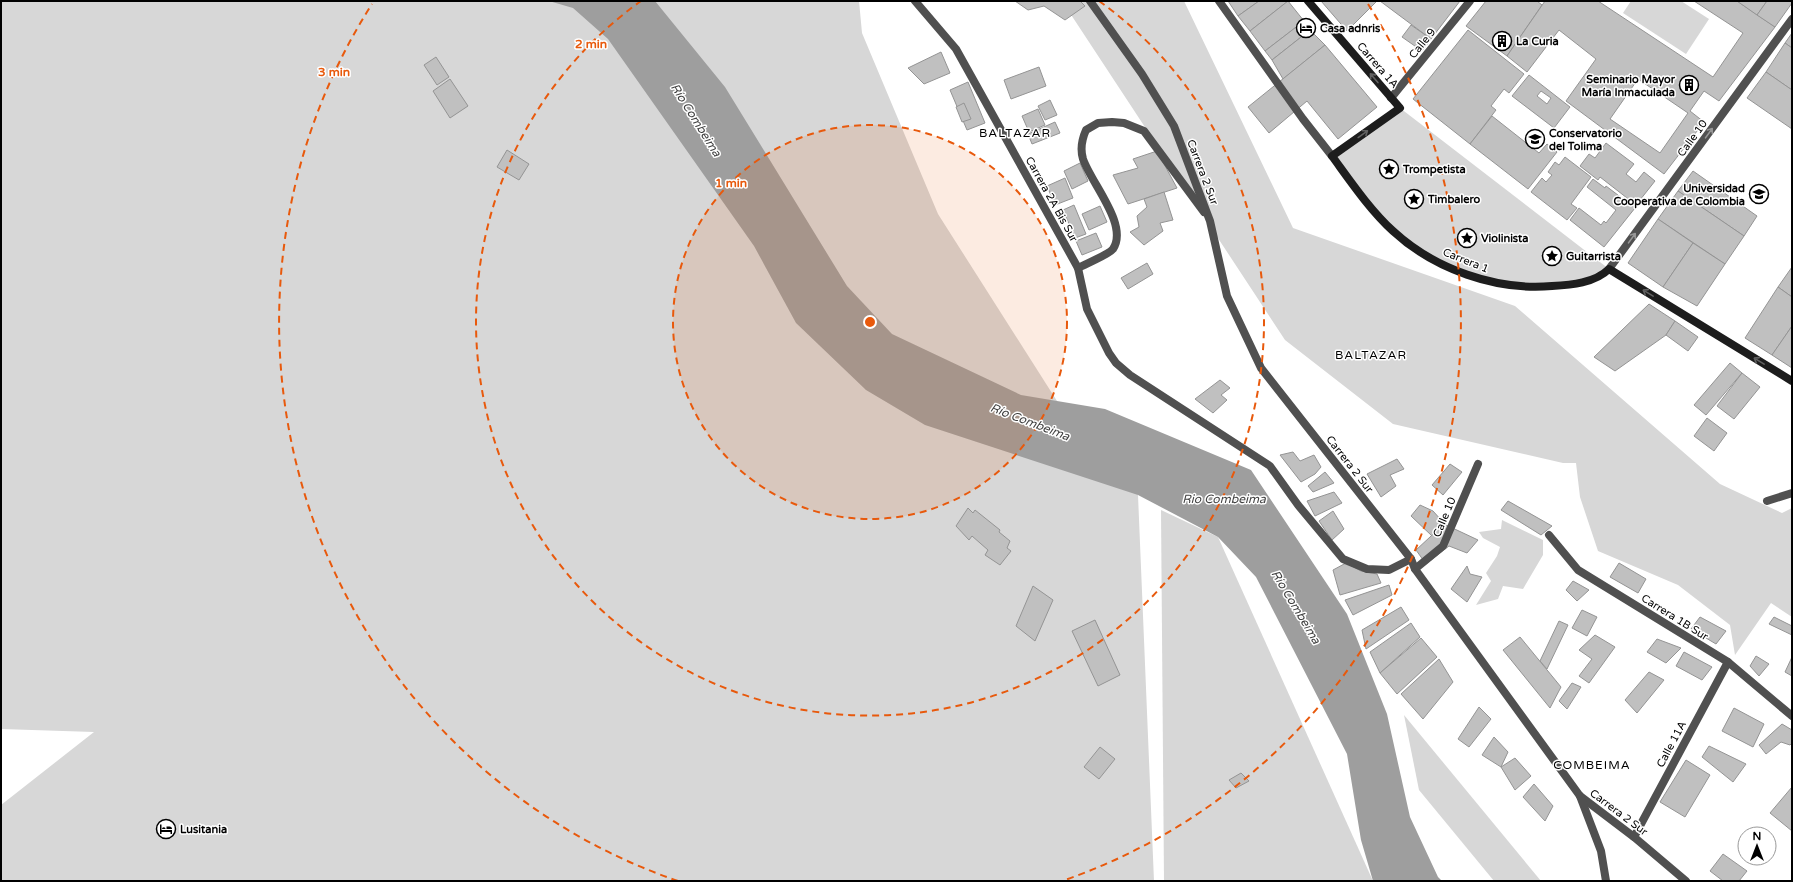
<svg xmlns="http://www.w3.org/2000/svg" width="1793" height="882" font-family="'Varela Round',sans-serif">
	<rect width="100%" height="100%" fill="#fff"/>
	<g fill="#d7d7d7">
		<path d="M1,1H859L862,33L938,214L1057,401L1138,495L1154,881H1V805L94,732L1,729Z"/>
		<path d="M1062,1H1184L1293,228L1515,306L1720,484L1782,513L1792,508V617L1771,603L1735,655L1730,625L1678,585L1598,551L1580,497L1576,463H1563L1393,424L1285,340Z"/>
		<path d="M1631,1H1681L1709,19L1686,54L1623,13Z"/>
		<path d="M1400,108L1609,269L1581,282L1517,286L1443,264L1393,231L1332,156Z"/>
		<path d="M1161,510L1218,537L1373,881H1164Z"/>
		<path d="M1502,520L1543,540V555L1523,589L1503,586L1498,599L1476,605L1491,581L1486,573L1497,556L1500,547L1483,538L1479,532L1501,529Z"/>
		<path d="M1404,715L1541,881H1494L1419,790Z"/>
	</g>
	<path fill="#9e9e9e" d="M549,1H655L725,87L847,286L892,334L1021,395L1105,409L1251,470L1347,614L1387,714L1410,817L1438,877L1442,881H1373L1361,840L1347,754L1256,577L1218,537L1138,495L925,425L866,390L796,323L754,246L608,39L573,8Z"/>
	<g fill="#c0c0c0" stroke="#949494" fill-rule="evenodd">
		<path d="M1015,1H1080L1085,6L1065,20L1044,6L1028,10Z"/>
		<path d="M1228,1H1259L1238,16Z"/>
		<path d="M1259,1H1288L1250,31L1238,16Z"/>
		<path d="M1288,1L1304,21L1265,51L1250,31Z"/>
		<path d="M1321,1H1377L1347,31Z"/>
		<path d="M1380,1H1460L1431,39Z"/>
		<path d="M1486,1H1537L1542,5L1507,56L1466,26Z"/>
		<path d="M1545,1H1598L1713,77L1743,33L1694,1H1737L1775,27L1719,101L1704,91L1690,111L1704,122L1664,174L1566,101L1596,59L1559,30L1527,72L1507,56ZM1638,79L1688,113L1660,153L1610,119Z"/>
		<path d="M1737,1H1767L1757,15Z"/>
		<path d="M1767,1H1792V3L1775,27L1757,15Z"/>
		<path d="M1304,21L1310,30L1272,60L1265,51Z"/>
		<path d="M1411,25L1431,39L1422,51L1402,37Z"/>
		<path d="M1310,30L1325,45L1283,79L1272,60Z"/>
		<path d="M1468,30L1524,74L1509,93L1504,89L1491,106L1496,110L1470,144L1413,99Z"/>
		<path d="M1792,33V48L1785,43Z"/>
		<path d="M1785,43L1792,48V90L1766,72Z"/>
		<path d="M1325,45L1377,107L1338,139L1307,101L1269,133L1248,107Z"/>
		<path d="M941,52L950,73L924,84L908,68Z"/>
		<path d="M436,57L449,77L437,85L424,65Z"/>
		<path d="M1039,67L1046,86L1011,99L1004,80Z"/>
		<path d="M1766,72L1792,90V129L1747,98Z"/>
		<path d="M1529,75L1570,107L1554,128L1512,96ZM1541,91L1551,98L1547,104L1537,96Z"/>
		<path d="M450,79L468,106L450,118L433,91Z"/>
		<path d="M968,82L985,123L967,130L950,90Z"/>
		<path d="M1050,100L1057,115L1045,120L1038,106Z"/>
		<path d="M964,103L971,119L962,122L956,107Z"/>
		<path d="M1038,109L1045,125L1029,132L1022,116Z"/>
		<path d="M1492,116L1539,153L1547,144L1557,152L1528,189L1470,144Z"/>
		<path d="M1055,122L1060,133L1032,144L1028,134Z"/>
		<path d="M1606,143L1634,164L1626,174L1636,182L1644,172L1655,181L1636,205L1600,177L1598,180L1580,166L1589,154L1595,158Z"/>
		<path d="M507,150L529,164L519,180L497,167Z"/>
		<path d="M1157,151L1177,188L1128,204L1113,175L1138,168L1133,159Z"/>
		<path d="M1565,157L1591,177L1571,204L1577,208L1567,220L1531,192L1542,178L1546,182L1552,175L1548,172L1555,162L1559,165Z"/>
		<path d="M1080,163L1088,181L1072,189L1064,171Z"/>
		<path d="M1693,171L1757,216L1744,236L1678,191Z"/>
		<path d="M1065,178L1073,198L1055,205L1047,186Z"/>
		<path d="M1593,179L1605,188L1606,186L1635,208L1604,247L1570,220L1579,208L1601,225L1604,221L1606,223L1616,210L1587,187Z"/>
		<path d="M1678,191L1744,236L1725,264L1658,219Z"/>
		<path d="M1164,192L1173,220L1160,223L1163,231L1144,245L1130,232L1139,227L1137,216L1147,207L1144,199Z"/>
		<path d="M1074,205L1086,234L1075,238L1063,210Z"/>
		<path d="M1100,206L1107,222L1089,230L1082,214Z"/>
		<path d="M1658,219L1693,243L1663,287L1628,263Z"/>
		<path d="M1096,233L1102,247L1082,255L1076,241Z"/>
		<path d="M1693,243L1725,264L1697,306L1663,287Z"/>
		<path d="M1147,263L1153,274L1128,289L1121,278Z"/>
		<path d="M1792,267V297L1778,287Z"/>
		<path d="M1778,287L1792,297V326L1772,355L1745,338Z"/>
		<path d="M1649,304L1675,321L1666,335L1615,371L1594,357Z"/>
		<path d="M1675,321L1698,337L1688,351L1666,335Z"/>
		<path d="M1792,326V368L1772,355Z"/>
		<path d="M1730,363L1742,373L1706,415L1694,405Z"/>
		<path d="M1742,373L1760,387L1734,419L1717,406Z"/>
		<path d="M1220,380L1230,388L1221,395L1227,400L1213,413L1195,399Z"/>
		<path d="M1707,418L1727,433L1714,451L1694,436Z"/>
		<path d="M1293,452L1300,461L1314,455L1321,467L1315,474L1301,482L1280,455Z"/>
		<path d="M1397,459L1404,469L1390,475L1396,486L1381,497L1367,474Z"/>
		<path d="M1450,464L1462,472L1443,495L1432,485Z"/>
		<path d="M1325,472L1334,483L1313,492L1308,486Z"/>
		<path d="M1334,492L1342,503L1315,516L1307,501Z"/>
		<path d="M1508,501L1552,526L1541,535L1501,510Z"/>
		<path d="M1420,505L1433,511L1442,521L1432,536L1411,516Z"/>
		<path d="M968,508L973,513L975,510L1000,530L999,532L1010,541L1007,548L1011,551L1000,565L985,555L988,550L972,536L969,540L956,526Z"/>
		<path d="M1333,511L1344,529L1332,540L1319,521Z"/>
		<path d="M1444,524L1478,540L1467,553L1449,546L1426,564L1416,550Z"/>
		<path d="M1346,563L1361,571L1377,574L1381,583L1340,595L1333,570Z"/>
		<path d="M1619,563L1646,579L1638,593L1610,577Z"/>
		<path d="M1467,566L1470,574L1482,577L1467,602L1451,589Z"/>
		<path d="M1573,581L1589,590L1577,601L1566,590Z"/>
		<path d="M1389,585L1392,595L1353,615L1345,600Z"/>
		<path d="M1033,586L1053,600L1035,641L1016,626Z"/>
		<path d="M1401,607L1409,620L1366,649L1362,630Z"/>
		<path d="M1582,610L1597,617L1587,636L1572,628Z"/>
		<path d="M1700,617L1726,631L1716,644L1691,629Z"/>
		<path d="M1774,617L1792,626V635L1769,624Z"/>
		<path d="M1095,620L1120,675L1098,686L1072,631Z"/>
		<path d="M1559,621L1568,625L1547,669L1540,661Z"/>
		<path d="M1411,623L1420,637L1380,673L1370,652Z"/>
		<path d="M1595,635L1615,647L1589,683L1579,676L1592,659L1579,650Z"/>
		<path d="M1520,637L1561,687L1550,708L1503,650Z"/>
		<path d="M1421,638L1437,657L1397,694L1380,673Z"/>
		<path d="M1657,639L1681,648L1666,663L1647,652Z"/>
		<path d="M1684,652L1712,667L1702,680L1676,666Z"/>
		<path d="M1756,656L1769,664L1759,676L1750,666Z"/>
		<path d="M1792,657V676L1785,672Z"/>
		<path d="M1439,659L1453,682L1423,719L1401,694Z"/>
		<path d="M1649,672L1664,680L1637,713L1625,700Z"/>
		<path d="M1572,683L1581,687L1567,709L1559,701Z"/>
		<path d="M1479,707L1491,719L1469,747L1458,739Z"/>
		<path d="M1734,708L1764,724L1753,747L1722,731Z"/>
		<path d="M1782,724L1792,730V743L1790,745L1781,742L1766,754L1759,745Z"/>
		<path d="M1494,737L1508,752L1501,767L1482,755Z"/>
		<path d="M1709,746L1746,764L1733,782L1702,757Z"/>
		<path d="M1100,747L1115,759L1099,779L1084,767Z"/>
		<path d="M1515,758L1531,776L1515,790L1501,767Z"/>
		<path d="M1686,760L1710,775L1685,817L1660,802Z"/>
		<path d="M1241,773L1249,781L1236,788L1229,780Z"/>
		<path d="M1534,784L1553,806L1545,821L1523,797Z"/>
		<path d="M1792,787V831L1770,813Z"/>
		<path d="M1723,854L1747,871L1739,881H1723L1710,871Z"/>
	</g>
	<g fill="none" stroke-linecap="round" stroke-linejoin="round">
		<g stroke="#505050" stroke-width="8">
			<path d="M915,1L956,49L1078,268L1087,309L1109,353L1116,363L1130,375L1270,466L1298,505L1343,559L1367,569L1389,570L1411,559"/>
			<path d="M1090,1L1142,74L1174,126L1210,221L1227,296L1261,368L1411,559L1415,569L1580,796L1634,837L1686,881"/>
			<path d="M1219,1L1303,119L1332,156"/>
			<path d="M1391,98L1470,1"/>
			<path d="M1078,268C1085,264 1108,255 1113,249C1129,225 1091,183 1083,159C1080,149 1082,139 1086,130L1098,123L1112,122L1124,123L1144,131L1204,212"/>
			<path d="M1609,269L1792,19"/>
			<path d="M1767,501L1792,493"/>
			<path d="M1549,535L1578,570L1728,662L1792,716"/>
			<path d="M1415,569L1443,546L1478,464"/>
			<path d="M1580,796L1601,851L1606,881"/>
			<path d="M1634,837L1728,662"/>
		</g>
		<path stroke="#1d1d1d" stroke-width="8" d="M1308,1L1400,108L1332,156C1351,182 1370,210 1393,231C1434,269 1496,291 1552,286C1571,285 1595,283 1609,269L1792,381"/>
	</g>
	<defs><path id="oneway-shaft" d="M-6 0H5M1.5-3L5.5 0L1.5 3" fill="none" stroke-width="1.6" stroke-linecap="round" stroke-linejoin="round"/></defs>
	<g stroke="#616161">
		<use href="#oneway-shaft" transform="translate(1374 78) rotate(-131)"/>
		<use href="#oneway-shaft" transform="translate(1363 134) rotate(-36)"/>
		<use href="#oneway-shaft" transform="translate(1648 293) rotate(-149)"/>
		<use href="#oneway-shaft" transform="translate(1759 361) rotate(-149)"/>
	</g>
	<g stroke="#969696">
		<use href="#oneway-shaft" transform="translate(1709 133) rotate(-54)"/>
		<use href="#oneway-shaft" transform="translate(1632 238) rotate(-54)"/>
	</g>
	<circle cx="870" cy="322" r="197" fill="#e8590c" fill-opacity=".12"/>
	<g fill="none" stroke="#e8590c" stroke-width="2" stroke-dasharray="7 5">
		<circle cx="870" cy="322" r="197"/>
		<path d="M1099 1A394 394 0 1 1 641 1"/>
		<path d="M678 881A591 591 0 0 1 372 4M1368 4A591 591 0 0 1 1062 881"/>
	</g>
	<defs>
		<symbol id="hotel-ring" viewBox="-11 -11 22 22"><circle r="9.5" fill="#fff" stroke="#000" stroke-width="1.5"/><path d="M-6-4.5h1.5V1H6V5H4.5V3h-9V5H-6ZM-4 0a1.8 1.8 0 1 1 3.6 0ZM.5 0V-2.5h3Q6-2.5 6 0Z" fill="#000"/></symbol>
		<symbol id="building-ring" viewBox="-11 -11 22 22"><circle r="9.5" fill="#fff" stroke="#000" stroke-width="1.5"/><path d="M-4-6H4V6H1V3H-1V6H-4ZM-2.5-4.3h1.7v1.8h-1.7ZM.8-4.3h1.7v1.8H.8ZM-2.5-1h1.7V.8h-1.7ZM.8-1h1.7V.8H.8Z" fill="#000"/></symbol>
		<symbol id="university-ring" viewBox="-11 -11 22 22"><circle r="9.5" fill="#fff" stroke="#000" stroke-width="1.5"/><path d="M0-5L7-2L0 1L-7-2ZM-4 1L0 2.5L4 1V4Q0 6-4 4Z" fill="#000"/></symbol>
		<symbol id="sight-ring" viewBox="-11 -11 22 22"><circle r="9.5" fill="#fff" stroke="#000" stroke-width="1.5"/><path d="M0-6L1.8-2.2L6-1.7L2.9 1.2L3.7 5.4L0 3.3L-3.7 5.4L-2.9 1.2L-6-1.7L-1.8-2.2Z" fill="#000"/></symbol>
	</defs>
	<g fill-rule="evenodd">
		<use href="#hotel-ring" x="1295" y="17" width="22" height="22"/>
		<use href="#building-ring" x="1491" y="30" width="22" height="22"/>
		<use href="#building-ring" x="1678" y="74" width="22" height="22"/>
		<use href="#university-ring" x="1524" y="128" width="22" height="22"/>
		<use href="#sight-ring" x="1378" y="158" width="22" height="22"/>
		<use href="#university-ring" x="1748" y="183" width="22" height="22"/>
		<use href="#sight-ring" x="1403" y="188" width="22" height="22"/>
		<use href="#sight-ring" x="1456" y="227" width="22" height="22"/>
		<use href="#sight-ring" x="1541" y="245" width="22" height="22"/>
		<use href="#hotel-ring" x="155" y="818" width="22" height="22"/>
	</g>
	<g text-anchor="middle" stroke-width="3" stroke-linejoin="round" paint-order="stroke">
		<g font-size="11" font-weight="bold" fill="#000" stroke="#fff" text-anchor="start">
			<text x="1320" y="32">Casa adnris</text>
			<text x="1516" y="45">La Curia</text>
			<text x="1675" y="83" text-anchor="end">Seminario Mayor<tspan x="1675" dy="13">María Inmaculada</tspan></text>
			<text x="1549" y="137">Conservatorio<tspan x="1549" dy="13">del Tolima</tspan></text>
			<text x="1403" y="173">Trompetista</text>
			<text x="1745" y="192" text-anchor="end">Universidad<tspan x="1745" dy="13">Cooperativa de Colombia</tspan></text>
			<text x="1428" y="203">Timbalero</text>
			<text x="1481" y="242">Violinista</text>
			<text x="1566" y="260">Guitarrista</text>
			<text x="180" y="833">Lusitania</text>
		</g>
		<g font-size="11" fill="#000" stroke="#fff">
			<text transform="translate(1422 43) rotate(-51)" y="4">Calle 9</text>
			<text transform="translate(1378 65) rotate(49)" y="4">Carrera 1A</text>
			<text transform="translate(1692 138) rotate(-54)" y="4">Calle 10</text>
			<text transform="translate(1203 172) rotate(69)" y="4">Carrera 2 Sur</text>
			<text transform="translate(1052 199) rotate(61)" y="4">Carrera 2A Bis Sur</text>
			<text transform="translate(1466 260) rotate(22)" y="4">Carrera 1</text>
			<text transform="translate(1350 464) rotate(52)" y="4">Carrera 2 Sur</text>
			<text transform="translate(1444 517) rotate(-67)" y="4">Calle 10</text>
			<text transform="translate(1675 617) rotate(32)" y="4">Carrera 1B Sur</text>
			<text transform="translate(1671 744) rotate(-62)" y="4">Calle 11A</text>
			<text transform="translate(1619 812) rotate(37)" y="4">Carrera 2 Sur</text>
		</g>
		<g font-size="12" font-style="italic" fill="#3f3f3f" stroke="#fff">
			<text transform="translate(696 120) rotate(58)" y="4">Río Combeima</text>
			<text transform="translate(1030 422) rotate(21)" y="4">Río Combeima</text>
			<text x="1224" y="503">Rio Combeima</text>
			<text transform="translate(1296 607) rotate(59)" y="4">Río Combeima</text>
		</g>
		<g font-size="12" letter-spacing="1" fill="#000" stroke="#fff">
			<text x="1015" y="137">BALTAZAR</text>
			<text x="1371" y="359">BALTAZAR</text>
			<text x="1592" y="769">COMBEIMA</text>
		</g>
	</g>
	<circle cx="870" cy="322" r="6" fill="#e8590c" stroke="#fff" stroke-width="2"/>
	<g font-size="12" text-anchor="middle" font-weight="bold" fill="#e8590c" stroke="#fff" stroke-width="3" stroke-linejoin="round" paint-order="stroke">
		<text x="591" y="48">2 min</text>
		<text x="334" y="76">3 min</text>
		<text x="731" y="187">1 min</text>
	</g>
	<rect width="1793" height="882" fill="none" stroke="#000000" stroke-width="4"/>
	<g transform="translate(1757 846)"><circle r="19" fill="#ffffff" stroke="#999999"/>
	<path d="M0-3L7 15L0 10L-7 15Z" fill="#000000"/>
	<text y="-6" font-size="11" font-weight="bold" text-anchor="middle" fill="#000000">N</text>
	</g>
</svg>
